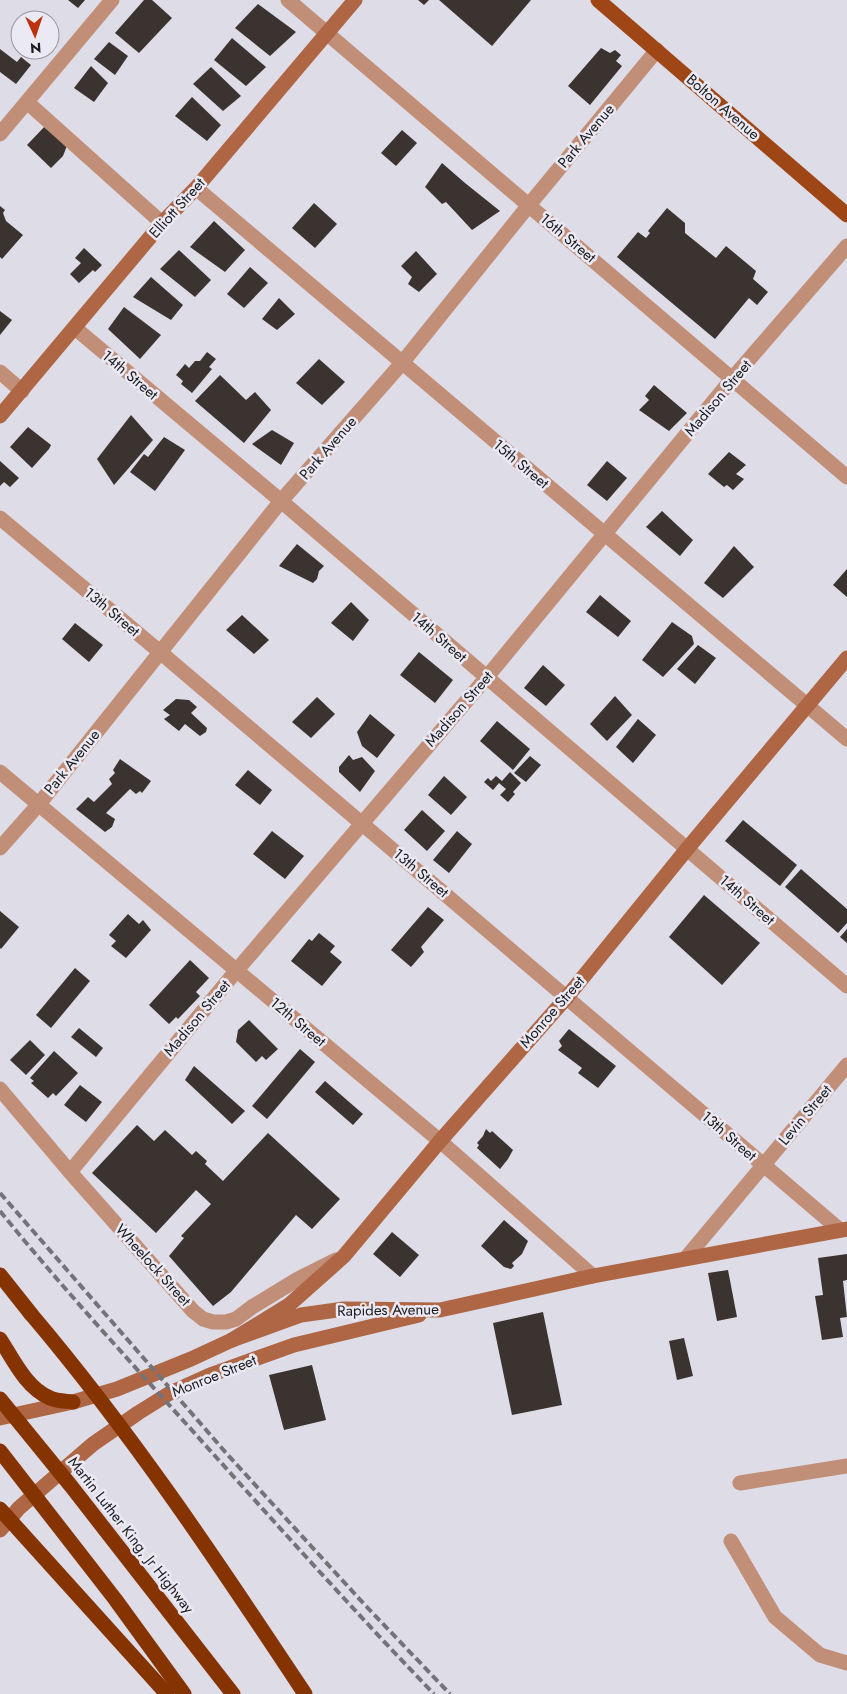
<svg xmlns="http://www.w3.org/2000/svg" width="847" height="1694" font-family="Jost,sans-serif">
	<rect width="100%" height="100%" fill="#dedde7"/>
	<g fill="#3a332f">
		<path d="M68,0H85L78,8Z"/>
		<path d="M144,0H152L172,18L139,53L115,33Z"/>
		<path d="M418,0H429L424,5Z"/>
		<path d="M439,0H531L492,46Z"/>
		<path d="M258,4L296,32L270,56L235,28Z"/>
		<path d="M232,38L266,67L246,86L214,60Z"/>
		<path d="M109,42L128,56L115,75L94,59Z"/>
		<path d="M601,48L610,53L615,50L621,55L616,61L622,66L590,105L568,86Z"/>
		<path d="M0,49L17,62L21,57L31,65L16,84L0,72Z"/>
		<path d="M91,66L108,83L94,102L74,88Z"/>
		<path d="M211,67L241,96L223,111L193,84Z"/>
		<path d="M192,97L221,125L207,141L175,116Z"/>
		<path d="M47,124L68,143L63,156L51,168L27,145Z"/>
		<path d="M402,130L417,143L396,166L381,153Z"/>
		<path d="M442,163L465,183L500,211L472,230L446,202L442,204L425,187Z"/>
		<path d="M314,203L337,224L315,248L292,228Z"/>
		<path d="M0,206L5,210L3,213L6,221L23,235L2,259L0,257Z"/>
		<path d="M667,208L685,223V233L716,258L726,246L756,271L753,279L768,292L757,305L749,298L715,339L617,257L638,232L646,238L650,233L648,231Z"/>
		<path d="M214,221L245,250L225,272L190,247Z"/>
		<path d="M84,248L102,265L95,272L93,270L79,283L70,274L81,263L75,258Z"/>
		<path d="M179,250L211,280L195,297L160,269Z"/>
		<path d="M416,251L437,274L419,292L408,284L412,277L401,266Z"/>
		<path d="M250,267L268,283L244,308L227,294Z"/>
		<path d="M151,277L183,305L171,320L133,297Z"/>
		<path d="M279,298L295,314L277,330L262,319Z"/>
		<path d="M124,307L161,335L140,359L108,329Z"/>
		<path d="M0,311L12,320L0,335Z"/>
		<path d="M207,352L216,359L209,367L212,369L192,393L181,384L183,381L176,375L185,364L189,368L195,361H200Z"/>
		<path d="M319,359L345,382L322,405L296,383Z"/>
		<path d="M220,375L246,400L255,392L271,410L244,443L195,401Z"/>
		<path d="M654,385L687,413L669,431L639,410L649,400L645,396Z"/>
		<path d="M131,415L153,440L114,485L97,459Z"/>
		<path d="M28,427L51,445L49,449L32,468L10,447Z"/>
		<path d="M272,430L294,443L281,465L252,444Z"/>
		<path d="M164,437L185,450L155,491L130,472L144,454L148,457Z"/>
		<path d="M729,452L746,465L736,474L744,479L733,490L727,485L724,487L708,474Z"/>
		<path d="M0,461L19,478L10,487L4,482L0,486Z"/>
		<path d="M607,461L627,478L607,501L587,485Z"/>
		<path d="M662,511L693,540L680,556L646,527Z"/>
		<path d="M297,544L324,566L319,571L317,579L313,583L279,566Z"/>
		<path d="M734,546L754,567L723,598L704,583Z"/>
		<path d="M847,569V597L833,585Z"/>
		<path d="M600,595L631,621L618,637L586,612Z"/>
		<path d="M351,602L369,620L353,641L331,623Z"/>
		<path d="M242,615L269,640L254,654L226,630Z"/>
		<path d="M672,622L692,636L694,644L663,677L642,660Z"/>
		<path d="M75,623L103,645L89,662L62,639Z"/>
		<path d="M698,645L716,658L695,684L677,669Z"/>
		<path d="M419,652L453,680L435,703L400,675Z"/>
		<path d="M543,665L565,685L546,706L524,688Z"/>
		<path d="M615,696L632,715L607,741L590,724Z"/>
		<path d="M317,697L335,714L311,738L292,722Z"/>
		<path d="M176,699L189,700L197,707L191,713L207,728L206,732L200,736L185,724L179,731L164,719L170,715L163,710Z"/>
		<path d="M370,714L395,735L377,758L362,746L357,732Z"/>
		<path d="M638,719L656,735L633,763L616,747Z"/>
		<path d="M497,721L530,749L513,770L480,741Z"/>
		<path d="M349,755L353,760L362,757L375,771L360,792L339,772V767Z"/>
		<path d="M530,756L541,765L526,782L514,773Z"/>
		<path d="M120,759L151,781L142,793L140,791L136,794L130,789L106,813L115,819L112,827L105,832L76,809L88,797L94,802L112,784L109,779L115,773L113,770Z"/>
		<path d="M248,770L272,790L260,805L235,785Z"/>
		<path d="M510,772L521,783L513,792L515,794L508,802L500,795L506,789L499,783L493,790L484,782L488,778L491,781L496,776L502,781Z"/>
		<path d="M444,776L467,797L451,815L428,795Z"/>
		<path d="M422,810L445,831L427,851L404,830Z"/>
		<path d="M743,820L797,865L780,886L725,841Z"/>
		<path d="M272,831L304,856L285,879L253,854Z"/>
		<path d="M457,831L472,844L449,873L433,860Z"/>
		<path d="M801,869L847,909V923L838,933L785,887Z"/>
		<path d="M704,895L760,943L722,985L669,937Z"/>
		<path d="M428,907L444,920L421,947L424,952L411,967L391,950Z"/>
		<path d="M0,911L19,927L1,949L0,948Z"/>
		<path d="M128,914L139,924L143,920L151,930L126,958L111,946L116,941L109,935Z"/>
		<path d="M847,929V943L840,937Z"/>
		<path d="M319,933L335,946L330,952L342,962L322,986L291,961L309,939L312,941Z"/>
		<path d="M190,960L209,978L196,992L200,996L178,1019L176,1017L169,1024L149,1005Z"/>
		<path d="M75,968L90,981L51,1028L36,1015Z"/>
		<path d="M249,1020L278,1049L266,1060L262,1056L256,1062L236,1042L238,1030Z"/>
		<path d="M79,1028L103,1048L96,1057L71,1037Z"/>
		<path d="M569,1029L616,1066L598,1088L578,1073L582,1068L558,1050L562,1046L559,1041Z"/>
		<path d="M30,1040L45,1055L26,1075L10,1060Z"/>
		<path d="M300,1049L315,1062L267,1119L252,1106Z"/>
		<path d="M54,1051L78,1073L56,1096L53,1093L48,1098L31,1083L34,1081L30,1078Z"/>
		<path d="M194,1066L245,1111L232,1124L185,1080Z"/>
		<path d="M325,1081L363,1114L353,1125L315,1092Z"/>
		<path d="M80,1085L102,1102L86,1122L64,1105Z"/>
		<path d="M137,1125L154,1141L165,1130L192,1155L196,1151L207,1161L205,1164L223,1181L268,1133L340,1199L312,1229L296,1215L231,1292L213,1306L169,1256L184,1238L181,1236L211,1204L196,1190L156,1233L92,1173Z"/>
		<path d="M486,1129L490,1133L492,1131L513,1150L508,1159L500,1169L477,1148L479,1145L477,1143L483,1136Z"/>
		<path d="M504,1220L528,1241L522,1254L512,1263L514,1266L511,1269L504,1267L481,1246Z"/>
		<path d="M392,1232L419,1255L400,1277L373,1254Z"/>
		<path d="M847,1254V1280L843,1281L847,1317L840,1318L843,1337L822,1340L815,1296L823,1295L818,1258Z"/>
		<path d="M728,1270L737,1317L717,1321L708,1273Z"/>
		<path d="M543,1312L562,1405L512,1415L493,1323Z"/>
		<path d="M684,1338L693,1376L677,1380L669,1341Z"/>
		<path d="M312,1365L326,1420L284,1430L269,1375Z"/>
	</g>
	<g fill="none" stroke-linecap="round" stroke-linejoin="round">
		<g stroke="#c18e78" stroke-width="15">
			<path d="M288,0L847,477"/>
			<path d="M27,102L162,223"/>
			<path d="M0,134L112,0"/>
			<path d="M196,188L847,739"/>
			<path d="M75,328L281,501L847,986"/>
			<path d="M0,372L22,391"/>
			<path d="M0,518L160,652L840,1230"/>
			<path d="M0,772L440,1141L593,1276"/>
			<path d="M0,848L39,804L281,501L402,363L529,205L657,50"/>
			<path d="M0,1089L70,1172L193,1311L203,1319L213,1322H226L236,1319L252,1307L298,1279L336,1260"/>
			<path d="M70,1172L237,970L487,677L732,379L847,246"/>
			<path d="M686,1258L847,1065"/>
			<path d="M740,1483L847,1466"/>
			<path d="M731,1541L775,1617L820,1655L847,1663"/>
		</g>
		<g stroke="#ae6644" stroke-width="15">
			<path d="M0,416L162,223L196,188L355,0"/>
			<path d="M232,1340L289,1305L344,1256L440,1141L567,997L687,849L847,658"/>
			<path d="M0,1418L73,1402L117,1389L191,1359L232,1340L301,1315L344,1309L440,1310L593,1276L847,1229"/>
			<path d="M0,1530L19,1508L93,1444L138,1413L170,1393L210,1375L294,1345L419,1315"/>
		</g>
		<path stroke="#9f4616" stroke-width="15" d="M598,0L847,215"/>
		<g stroke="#853401" stroke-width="15">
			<path d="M0,1275L31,1314"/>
			<path d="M0,1339C13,1359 26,1388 50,1398C56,1401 65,1401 73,1402"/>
		</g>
		<g stroke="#747379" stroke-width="4" stroke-dasharray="8 4" stroke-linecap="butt">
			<path d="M0,1193L227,1454L364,1604L450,1694"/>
			<path d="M0,1211C60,1285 125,1356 189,1427C270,1517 350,1607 434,1694"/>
		</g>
		<g stroke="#853401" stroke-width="15">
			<path d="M31,1314C132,1433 219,1564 305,1694"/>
			<path d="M0,1399L71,1486L233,1694"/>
			<path d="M0,1451L115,1599L184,1694"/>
			<path d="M0,1509L167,1694"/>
		</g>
	</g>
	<g text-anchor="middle" stroke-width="5" stroke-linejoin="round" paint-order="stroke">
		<g font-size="15" fill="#1b1b1e" stroke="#ebeaf4">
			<text transform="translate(723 107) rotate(41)" y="5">Bolton Avenue</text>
			<text transform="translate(586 136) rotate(-50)" y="5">Park Avenue</text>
			<text transform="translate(177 208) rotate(-48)" y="5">Elliott Street</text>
			<text transform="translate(568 238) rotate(40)" y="5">16th Street</text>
			<text transform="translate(130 375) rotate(40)" y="5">14th Street</text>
			<text transform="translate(718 398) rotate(-50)" y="5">Madison Street</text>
			<text transform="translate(328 448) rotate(-49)" y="5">Park Avenue</text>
			<text transform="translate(521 464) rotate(40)" y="5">15th Street</text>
			<text transform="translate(112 612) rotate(40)" y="5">13th Street</text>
			<text transform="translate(439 637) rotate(41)" y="5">14th Street</text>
			<text transform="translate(459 709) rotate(-49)" y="5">Madison Street</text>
			<text transform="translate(72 762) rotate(-51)" y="5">Park Avenue</text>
			<text transform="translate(421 873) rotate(40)" y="5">13th Street</text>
			<text transform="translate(747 900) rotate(41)" y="5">14th Street</text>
			<text transform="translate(552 1012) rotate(-49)" y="5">Monroe Street</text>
			<text transform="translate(197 1018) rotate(-50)" y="5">Madison Street</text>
			<text transform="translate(298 1022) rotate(40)" y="5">12th Street</text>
			<text transform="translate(805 1115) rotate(-50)" y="5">Levin Street</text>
			<text transform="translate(729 1136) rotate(41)" y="5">13th Street</text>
			<text transform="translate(153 1265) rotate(48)" y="5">Wheelock Street</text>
			<text transform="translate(388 1310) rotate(-1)" y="5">Rapides Avenue</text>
			<text transform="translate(214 1376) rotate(-22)" y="5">Monroe Street</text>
			<text transform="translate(131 1535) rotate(52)" y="5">Martin Luther King, Jr Highway</text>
		</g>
	</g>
	<g transform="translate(35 35) rotate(177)"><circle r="24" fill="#ebeaf4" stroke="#98979e"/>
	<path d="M0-4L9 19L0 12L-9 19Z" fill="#bc320c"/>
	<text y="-8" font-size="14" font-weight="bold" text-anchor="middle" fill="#1b1b1e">N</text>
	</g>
</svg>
